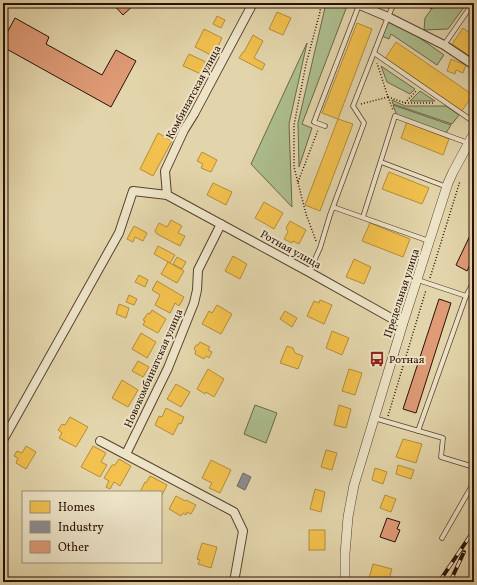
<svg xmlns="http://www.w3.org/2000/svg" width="477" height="585" font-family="Vollkorn,serif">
	<rect width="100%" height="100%" fill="#e3d5ab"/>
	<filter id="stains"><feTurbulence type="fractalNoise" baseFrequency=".005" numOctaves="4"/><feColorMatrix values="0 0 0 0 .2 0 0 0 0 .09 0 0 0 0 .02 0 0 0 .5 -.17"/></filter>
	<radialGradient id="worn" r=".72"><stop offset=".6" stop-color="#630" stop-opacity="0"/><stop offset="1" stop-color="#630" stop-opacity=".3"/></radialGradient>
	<g fill="#adbe8e" stroke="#6c674a">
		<path d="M326,3H341L347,6L302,124L312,128L299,167L298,123L324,12Z"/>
		<path d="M436,3H467L448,29L424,30L425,18Z"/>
		<path d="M388,21L410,31L444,55L437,65L391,34L389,39L382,36Z"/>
		<path d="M307,43L289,124L292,207L251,164Z"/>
		<path d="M381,66L415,89L410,94L387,82Z"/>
		<path d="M420,91L435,101H410Z"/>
		<path d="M392,100L405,106H446L459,115L452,124L393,104Z"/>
		<path d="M393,105L451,125L446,133L397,116Z"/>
		<path d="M255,405L277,413L266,443L244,434Z"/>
	</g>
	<g fill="#f2c14e" stroke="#b68c38">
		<path d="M277,12L291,18L283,35L269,29Z"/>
		<path d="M217,16L225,20L221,28L213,24Z"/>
		<path d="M357,23L372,29L338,119L322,113Z"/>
		<path d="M463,28L474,36V59L452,44Z"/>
		<path d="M204,29L222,38L213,56L195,47Z"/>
		<path d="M253,35L263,41L254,58L265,64L262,70L239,58L243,52H244Z"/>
		<path d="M396,42L473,95L461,112L385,59Z"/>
		<path d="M189,54L206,62L201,74L183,66Z"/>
		<path d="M451,59L466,65L463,73L456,70L455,74L447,71Z"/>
		<path d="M338,119L353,124L320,211L305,205Z"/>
		<path d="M407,122L449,139L443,155L401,138Z"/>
		<path d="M158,133L172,141L153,176L140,169Z"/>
		<path d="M202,152L217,160L211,172L201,168L203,164L197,161Z"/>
		<path d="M389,172L429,188L422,204L382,189Z"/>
		<path d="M213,183L232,192L226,205L207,195Z"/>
		<path d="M264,202L283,213L274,229L255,218Z"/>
		<path d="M171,220L182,226L178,233L185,236L180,246L157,234L155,231L159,223L167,227Z"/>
		<path d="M290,221L306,230L299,244L293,241L292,243L284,239L288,232L286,228Z"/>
		<path d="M370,223L410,239L403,257L362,241Z"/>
		<path d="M134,226L147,233L143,241L135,237L133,242L127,239Z"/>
		<path d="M158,246L175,255L170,263L154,254Z"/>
		<path d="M233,256L247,264L240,279L225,271Z"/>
		<path d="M177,257L186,262L182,269L173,264Z"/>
		<path d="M354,259L371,267L364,284L346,277Z"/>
		<path d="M168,262L184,271L177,283L161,274Z"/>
		<path d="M139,275L148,280L145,287L135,282Z"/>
		<path d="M157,281L184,297L179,306L175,303L170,313L155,305L160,295L152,290Z"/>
		<path d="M129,295L137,299L134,305L126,302Z"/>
		<path d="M320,300L332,305L324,324L307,316L314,301L319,303Z"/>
		<path d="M119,304L129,308L126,318L116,314Z"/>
		<path d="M217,305L232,314L221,334L202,324L209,311L212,313Z"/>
		<path d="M152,310L166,319L158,333L143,325L145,321L143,320L148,313L150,314Z"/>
		<path d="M285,311L297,318L292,327L280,319Z"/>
		<path d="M332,331L349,338L342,355L326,348Z"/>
		<path d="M141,333L156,342L147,358L132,349Z"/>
		<path d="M200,342L210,347L208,350L212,352L209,358L206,356L204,359L195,354L196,351L194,349L196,345H198Z"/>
		<path d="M287,346L293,348L295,353L303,356L298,369L280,363Z"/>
		<path d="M138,361L149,367L143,377L132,371Z"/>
		<path d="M208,369L224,379L214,397L206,392L205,394L197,389Z"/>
		<path d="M349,369L362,373L355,395L342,391Z"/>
		<path d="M122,380L138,390L128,407L112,398Z"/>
		<path d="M176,384L190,392L181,407L167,399Z"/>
		<path d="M339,405L351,409L346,428L334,425Z"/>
		<path d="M166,408L184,417L181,424L179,423L173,435L155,425L159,416L162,417Z"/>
		<path d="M70,417L88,427L76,447L59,438L62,433L58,430L62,424L65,425Z"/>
		<path d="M403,439L422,444L416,463L396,457Z"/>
		<path d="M26,446L36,452L26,469L16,463L18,458L14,456L17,451L22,453Z"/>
		<path d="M93,446L106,453L101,462L107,465L100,477L81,467Z"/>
		<path d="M326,450L337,453L332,470L321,467Z"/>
		<path d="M119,459L131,466L120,486L114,482L110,489L106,487L109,481L104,478L112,465H115Z"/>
		<path d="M211,460L231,470L220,493L209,488L212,483L202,478Z"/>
		<path d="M398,465L414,470L411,479L396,474Z"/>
		<path d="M375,468L387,472L383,484L372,480Z"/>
		<path d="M150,476L167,485L161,497V492H140L145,482L146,483Z"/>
		<path d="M315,489L325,492L321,512L310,509Z"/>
		<path d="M385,495L396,499L391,512L380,508Z"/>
		<path d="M176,496L185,501L186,500L196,505L191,514L187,512L186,515L183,513L181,516L169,509Z"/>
		<rect x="309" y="530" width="16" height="20"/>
		<path d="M202,543L217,547L211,568L198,564L200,560L197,559Z"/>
		<path d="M373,564L392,569L388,582H368Z"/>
	</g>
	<path fill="#8d8d92" stroke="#6f6868" d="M243,473L251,477L245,490L237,486Z"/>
	<g fill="#de9b76" stroke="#2a1005">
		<path d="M112,3H136L123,15Z"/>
		<path d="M15,18L49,37L46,44L102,75L116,50L136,61L111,107L3,47V40Z"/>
		<path d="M474,227V257L467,271L456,265Z"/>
		<path d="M439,299L451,303L416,413L403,409Z"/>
		<path d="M387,518L400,522L397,529L400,530L395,542L380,537Z"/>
	</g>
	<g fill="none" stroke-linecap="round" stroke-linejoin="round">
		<defs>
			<g id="service">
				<path d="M424,3L431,6L433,3"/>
				<path d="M444,45L473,3"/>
				<path d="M374,53L474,122"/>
				<path d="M325,126L314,122L359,5"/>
				<path d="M381,162L447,187"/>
				<path d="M333,207L429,241"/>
				<path d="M363,217L395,116L468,143"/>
				<path d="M309,272L320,248L330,215L364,123L353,106L388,17L394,3"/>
				<path d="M418,280L466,296"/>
				<path d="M374,418L443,438L441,457L474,467"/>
				<path d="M418,431L466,296L474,281"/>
				<path d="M442,538L474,482"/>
			</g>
			<g id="minor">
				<path d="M355,3L388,17L444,45L474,65"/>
				<path d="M167,195L165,171L184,130L194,114L253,3"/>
				<path d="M3,440L119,233L133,191L167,195L309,272L391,318L403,323"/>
				<path d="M100,441L234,512L243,531L234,582"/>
				<path d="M126,454L168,368L194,303L197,290L198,270L221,224"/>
			</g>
			<path id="tertiary" d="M345,582V554L348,517L354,485L403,323L448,183L453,172L474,133"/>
		</defs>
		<use href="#service" stroke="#58412e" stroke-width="5.5"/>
		<use href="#minor" stroke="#58412e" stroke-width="10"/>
		<use href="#tertiary" stroke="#58412e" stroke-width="10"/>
		<g stroke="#2a1005" stroke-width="1.5" stroke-dasharray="1 2" stroke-linecap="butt">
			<path d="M388,97L405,103L417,90"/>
			<path d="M388,97L393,110"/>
			<path d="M405,103H435"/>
			<path d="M361,104L388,97L377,63"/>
			<path d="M470,160L474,155"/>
			<path d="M298,182L318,130"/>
			<path d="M316,241L306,214L294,167V125L306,64L320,12L321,3"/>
			<path d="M430,278L460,181"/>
			<path d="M388,416L426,290"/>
		</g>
		<use href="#service" stroke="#ede4c8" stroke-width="4"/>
		<use href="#minor" stroke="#ede4c8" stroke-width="8"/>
		<use href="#tertiary" stroke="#ede4c8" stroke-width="9"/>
		<defs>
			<g id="rail">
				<path d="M439,582L474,530"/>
				<path d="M450,582L464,552"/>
			</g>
		</defs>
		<use href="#rail" stroke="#2a1005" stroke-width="4"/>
		<use href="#rail" stroke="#ede4c8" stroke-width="2.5" stroke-dasharray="8" stroke-linecap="butt"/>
	</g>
	<defs>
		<symbol id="bus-bare" viewBox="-9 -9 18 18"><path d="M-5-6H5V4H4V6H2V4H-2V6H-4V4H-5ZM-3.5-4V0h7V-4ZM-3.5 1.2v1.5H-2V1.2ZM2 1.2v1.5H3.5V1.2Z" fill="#8f2418" stroke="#ede4c8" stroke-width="2.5" paint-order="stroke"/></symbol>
	</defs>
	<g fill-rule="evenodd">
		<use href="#bus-bare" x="366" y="348" width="22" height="22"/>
	</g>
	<g text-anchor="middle" stroke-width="4" stroke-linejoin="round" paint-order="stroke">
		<g font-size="11" fill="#2a1005" stroke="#ede4c8">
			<text transform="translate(193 92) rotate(-62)" y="4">Комбинатская улица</text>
			<text transform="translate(291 249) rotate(29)" y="4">Ротная улица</text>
			<text transform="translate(401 293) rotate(-72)" y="4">Предельная улица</text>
			<text transform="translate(153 368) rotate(-66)" y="4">Новокомбинатская улица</text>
		</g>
		<g font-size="11" fill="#2a1005" stroke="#ede4c8" text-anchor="start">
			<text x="389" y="363">Ротная</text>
		</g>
	</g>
	<rect width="477" height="585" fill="none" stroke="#e3d5ab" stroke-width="16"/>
	<rect x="4" y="4" width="469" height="577" fill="none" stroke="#2a1005" stroke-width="2"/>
	<rect x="8" y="8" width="461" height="569" fill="none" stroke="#2a1005"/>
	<rect x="22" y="491" width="140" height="72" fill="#ede4c8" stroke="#9f8f7a"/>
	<rect x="30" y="501" width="20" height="12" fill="#f2c14e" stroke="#9f8f7a"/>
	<text x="58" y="511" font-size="12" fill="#2a1005">Homes</text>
	<rect x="30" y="521" width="20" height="12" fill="#8d8d92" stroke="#9f8f7a"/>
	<text x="58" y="531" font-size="12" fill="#2a1005">Industry</text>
	<rect x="30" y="541" width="20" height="12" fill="#de9b76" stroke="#9f8f7a"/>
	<text x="58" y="551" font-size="12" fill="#2a1005">Other</text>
	<rect width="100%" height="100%" filter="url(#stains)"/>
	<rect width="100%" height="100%" fill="url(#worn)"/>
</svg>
